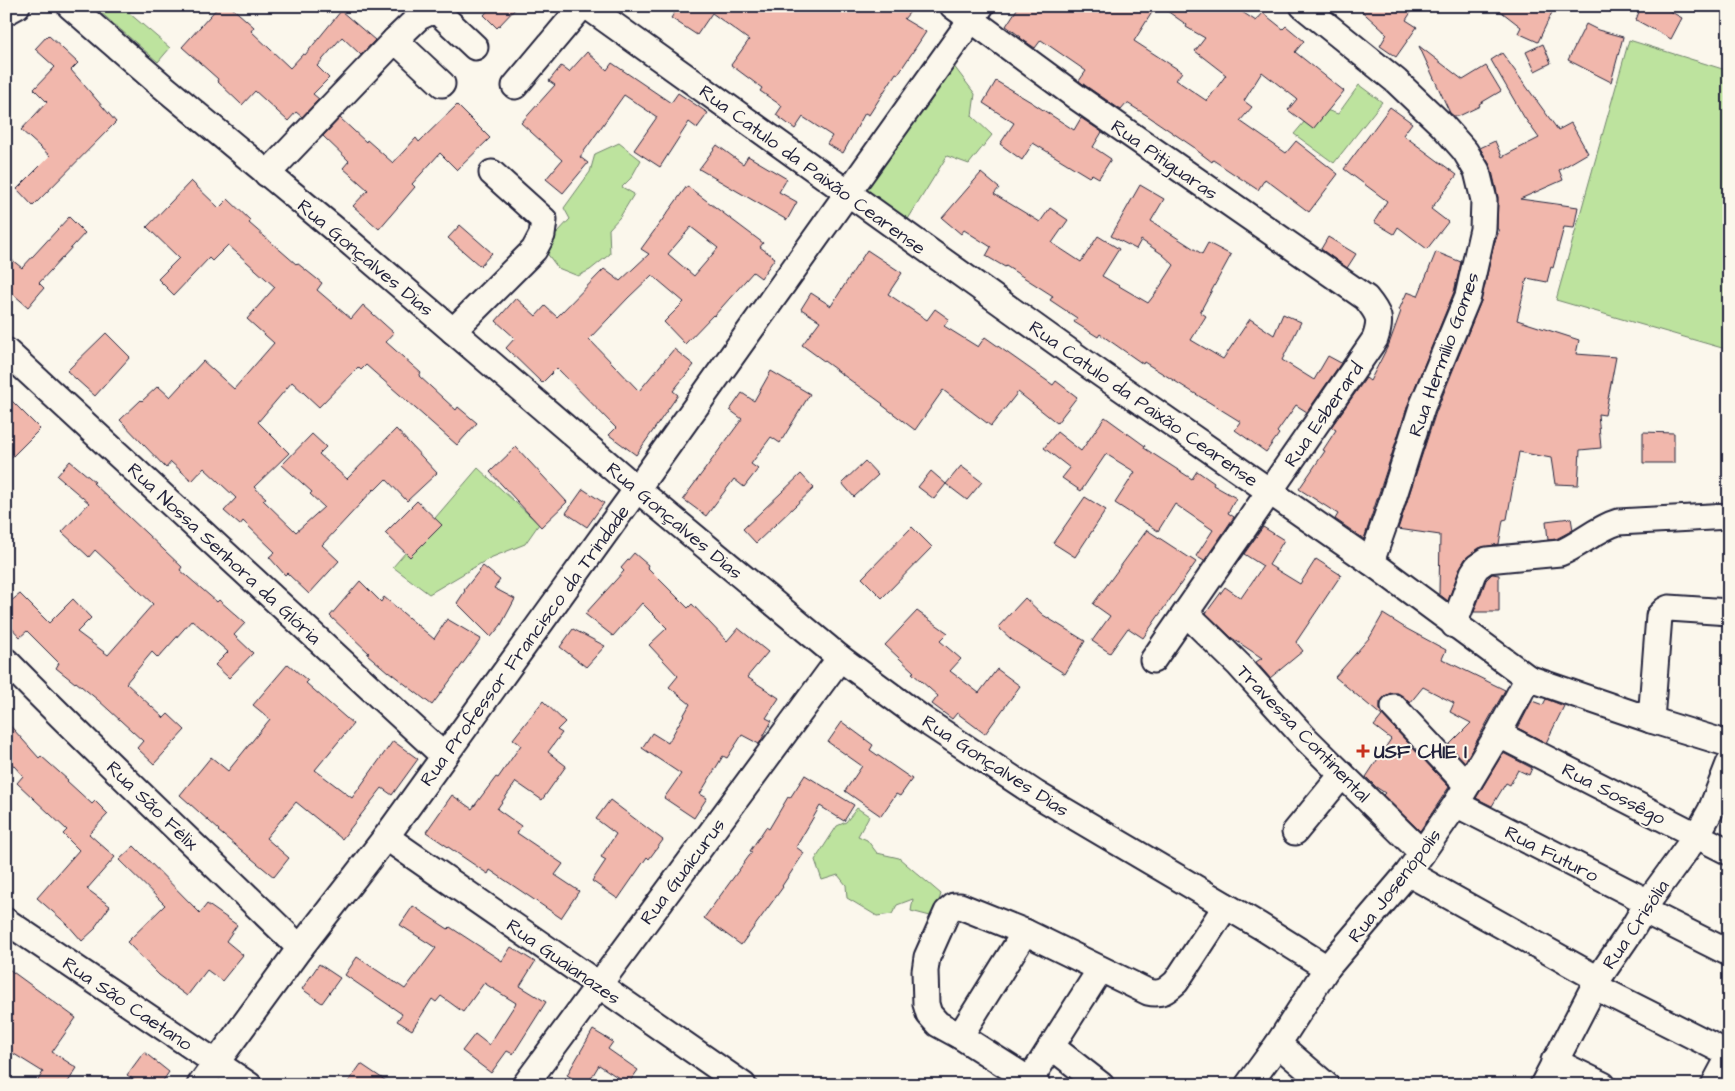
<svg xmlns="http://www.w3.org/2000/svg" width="1735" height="1091" font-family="'Architects Daughter',sans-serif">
	<rect width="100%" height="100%" fill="#fbf7ec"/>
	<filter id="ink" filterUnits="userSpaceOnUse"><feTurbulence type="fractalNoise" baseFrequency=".02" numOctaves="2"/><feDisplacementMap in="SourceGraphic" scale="10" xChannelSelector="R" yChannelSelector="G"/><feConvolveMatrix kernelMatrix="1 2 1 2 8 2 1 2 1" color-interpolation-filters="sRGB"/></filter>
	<g filter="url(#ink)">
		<g fill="#bde39e" stroke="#70826c">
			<path d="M93,6H134L129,13L170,48L158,62Z"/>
			<path d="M1629,40L1729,71V350L1556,300Z"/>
			<path d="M953,65L975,94L972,116L992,135L969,164L947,156L905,224L861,190Z"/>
			<path d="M1359,85L1382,102L1334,163L1294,134L1317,107L1338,114Z"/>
			<path d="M619,143L641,160L631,178L622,187L634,194L620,217L609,229L610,254L590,270L578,276L558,268L543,248L570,219L564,208L590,172L595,154Z"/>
			<path d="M478,468L539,524L525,544L490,558L429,594L393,567Z"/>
			<path d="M857,808L869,816L858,836L867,840L877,853L899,858L941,894L934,917L911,911L913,899L897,905L892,914L877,916L847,898L846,885L838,875L822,880L815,860L837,826L846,822Z"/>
		</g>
		<g fill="#f1b7ac" stroke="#22223b" fill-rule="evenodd">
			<path d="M219,6H230L254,27L251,31L290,68L303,54L305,55L341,11L375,40L361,55L342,37L317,66L329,78L313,94L319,99L302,117L296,112L288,121L255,91L242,105L217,81L218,79L182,47Z"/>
			<path d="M492,6H518L497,28L484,15Z"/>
			<path d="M679,6H915L904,19L926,32L898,74L896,73L869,115L865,113L843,153L827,144L832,136L803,117L795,129L776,115L782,106L760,91L762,88L731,65L749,40L712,13L697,35L671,18Z"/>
			<path d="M1019,6H1156L1134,41L1182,72L1176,80L1207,101L1226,75L1195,51L1205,38L1186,27L1187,25L1160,6H1233L1256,21L1263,13L1283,29L1286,26L1304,41L1295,52L1344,91L1313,129L1288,110L1297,99L1262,72L1244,101L1252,107L1240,121L1286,153L1296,141L1338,174L1309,212L1265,179L1258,190L1213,160L1212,162L1195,149V148L1148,116L1127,103L1121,110L1086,86L1079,81L1086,71L1041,40L1035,48L1020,38L1021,37L1006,26Z"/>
			<path d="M1356,6H1415L1406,20L1417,27L1396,57L1380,46L1387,34Z"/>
			<path d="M1494,6H1555L1538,42L1518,33L1521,27Z"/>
			<path d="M1641,6H1661L1682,18L1671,39L1636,20Z"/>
			<path d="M1586,24L1598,30L1623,37L1611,82L1568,60Z"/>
			<path d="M48,35L78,63L71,70L116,122L33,206L17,189L50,156L21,130L47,102L34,89L55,67L35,49Z"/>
			<path d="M1543,44L1551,63L1535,71L1526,52Z"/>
			<path d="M1419,46L1463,80L1486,66L1501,91L1479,104L1480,106L1459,116H1454L1450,113Z"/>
			<path d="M587,52L607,70L612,63L671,103L678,93L708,113L697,128L689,122L660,167L634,150L657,117L624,95L580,157L588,163L563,193L546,179L562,160L521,123L555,85L549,81L561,66L569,72Z"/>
			<path d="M1502,53L1558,130L1571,123L1588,153L1559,170L1563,180L1520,199L1578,207L1574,228L1564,227L1553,268L1551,267L1547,282L1527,278L1517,320L1579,340L1576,354L1616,357L1605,415L1598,414L1601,448L1580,450L1578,485L1555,484L1551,458L1519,452L1507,519L1503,520L1499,544L1479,548L1465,559L1460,568L1448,601L1439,594L1440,535L1398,529L1436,412L1481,301L1494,244L1499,231L1497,228L1498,197L1491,167L1480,148L1495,141L1502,157L1539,138L1524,117L1491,60Z"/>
			<path d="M996,81L1031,102L1074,130L1081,118L1102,132L1093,147L1111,159L1099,178L1092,174L1089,177L1033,143L1022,160L1000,144L1014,123L983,103Z"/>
			<path d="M457,105L490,138L457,170L440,153L412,184L415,187L379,229L353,206L368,190L343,168L349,161L323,136L340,118L366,142L367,140L393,163L416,138L419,142Z"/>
			<path d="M1390,107L1412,123L1403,135L1457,175L1431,209L1448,222L1427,249L1398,227L1394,234L1374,222L1387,201L1344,169Z"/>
			<path d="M717,145L743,164L748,156L787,179L779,192L797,202L787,220L699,169Z"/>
			<path d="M981,173L999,188L994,194L1040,222L1050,208L1068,220L1052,243L1081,262L1098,236L1119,249L1102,276L1148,303L1158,290L1174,265L1162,254L1141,240L1136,249L1111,236L1140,185L1164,199L1151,221L1202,254L1208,243L1231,255L1200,312L1206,316L1191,340L1223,359L1250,319L1274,335L1283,314L1301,322L1282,360L1314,380L1328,356L1341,363L1307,412L1296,405L1277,432L1279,434L1266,452L1235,430L1241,422L1144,362L1143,364L1100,334L1098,337L1074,322L1077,318L1050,300L1053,296L1006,266L1005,267L986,256L991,247L964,230L961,234L942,218Z"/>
			<path d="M191,181L219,208L228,199L251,221L249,223L296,264L297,263L322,283L317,290L351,319L363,305L394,333L386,342L421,373L419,376L456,410L458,407L477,423L457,445L366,365L361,370L358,367L319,407L292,382L258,422L289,453L254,487L266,498L263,500L296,532L324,507L310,494L312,492L282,465L312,434L326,447L319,454L347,479L396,429L437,473L407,501L386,479L375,490L374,489L322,545L339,561L309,594L287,573L285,575L269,557L275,552L243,521L240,525L224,511L236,498L204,468L192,481L171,462L166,468L120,420L141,400L142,401L158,386L170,397L203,361L234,389L274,343L247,319L275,287L228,245L212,261L209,258L174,295L158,279L179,258L147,227Z"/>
			<path d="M687,186L763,243L760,247L775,258L761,278L753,272L714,316L713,315L685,344L664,322L684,302L652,275L628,298L589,339L639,391L674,349L694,365L673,391L678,395L636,455L609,435L616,428L557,368L542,383L506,348L515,338L496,321L516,298L536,316L545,306L557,317L604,269L620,281L649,254L641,249ZM691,227L718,248L694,276L668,254Z"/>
			<path d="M69,217L85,233L39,283L44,288L28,307L6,288V255L22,268Z"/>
			<path d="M460,225L492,253L480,266L448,238Z"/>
			<path d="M1328,237L1356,254L1347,268L1321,249Z"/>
			<path d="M867,250L902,273L888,294L927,320L935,309L949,319L944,326L978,347L985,337L1053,385L1056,381L1077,397L1057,423L1018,392L991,426L943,390L915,430L882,405L883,404L802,345L820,321L801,309L811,293L831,306Z"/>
			<path d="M1436,252L1461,262L1454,292L1409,402L1364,539L1335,519L1338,514L1299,489L1325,451L1323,450L1336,430L1331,427L1366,378L1370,381L1389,344L1401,311L1399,310L1407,292L1418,296Z"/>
			<path d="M106,333L130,357L95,396L67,371Z"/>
			<path d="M771,371L810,394L780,443L771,437L751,464L758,469L744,487L734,479L706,516L683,499L742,419L730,410L742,393L754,401Z"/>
			<path d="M6,395L40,429L6,463Z"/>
			<path d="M1105,417L1145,446L1144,448L1192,479L1197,471L1214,483L1213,485L1236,498L1228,513L1234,517L1204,561L1196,556L1213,530L1175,504L1158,531L1115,503L1135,472L1106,454L1081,491L1062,478L1070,468L1044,448L1057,432L1081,451Z"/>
			<path d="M1643,432L1674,433V463H1643Z"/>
			<path d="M516,447L567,502L541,527L490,472Z"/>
			<path d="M70,461L95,482L93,483L182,567L180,570L217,602L219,600L245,623L234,635L253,653L229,678L215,665L228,652L192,620L158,658L152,652L126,683L164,718L168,714L185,730L154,764L137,748L143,741L98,700L76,682L75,683L56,668L59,663L27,631L20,637L6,622V605L20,594L49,623L73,599L91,618L77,632L108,655L153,604L95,550L89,557L62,532L89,503L57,476Z"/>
			<path d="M865,461L878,475L854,497L842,483Z"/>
			<path d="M961,466L982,482L967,500L946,484Z"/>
			<path d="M931,471L946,484L934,499L918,487Z"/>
			<path d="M801,474L814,488L756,543L743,529Z"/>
			<path d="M583,489L604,503L587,527L566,513Z"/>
			<path d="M1085,497L1106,510L1075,557L1053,543Z"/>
			<path d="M417,501L442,525L410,557L385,533Z"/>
			<path d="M1571,518L1573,530L1556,539L1548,540L1546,521Z"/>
			<path d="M912,527L932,547L882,598L862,578Z"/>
			<path d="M1263,527L1284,540L1269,565L1300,584L1316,559L1341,575L1296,642L1303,651L1270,678L1256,662L1262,658L1232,638L1206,613L1225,587L1241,598L1263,566L1244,554Z"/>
			<path d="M1147,530L1196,562L1143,638L1128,628L1110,653L1092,641L1110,616L1093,604Z"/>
			<path d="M634,553L648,565L647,567L688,608L692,604L727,641L738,628L768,652L747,677L779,698L766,718L772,721L759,744L742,735L727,758L723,756L700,794L707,798L694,818L664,798L681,774L642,748L652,733L668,743L690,704L669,687L678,676L649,645L667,628L642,603L613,636L585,614L624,571L621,568Z"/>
			<path d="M483,566L500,580L494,588L515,599L501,625L491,637L457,603L465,591L464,590Z"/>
			<path d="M1492,574L1499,575V612H1474L1486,580Z"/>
			<path d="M360,581L381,602L384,597L434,639L447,619L481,639L432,705L388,671V672L367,654L369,653L330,616Z"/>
			<path d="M1025,598L1043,615L1085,641L1065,674L1012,640L998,627Z"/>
			<path d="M917,611L948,633L940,641L961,659L950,671L979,693L997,669L1020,686L985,734L957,713L952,719L932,704L938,696L912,673L914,672L885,645Z"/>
			<path d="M1383,614L1407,629L1446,650L1442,659L1505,690L1465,762L1449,745L1471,723L1450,712L1454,703L1423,687L1410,703L1398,693H1391L1385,696L1380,702V710L1384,717L1449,787L1420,831L1383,795L1385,793L1376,787L1366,777L1391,739L1374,726L1382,716L1335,677L1370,637Z"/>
			<path d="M573,629L605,646L586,667L560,647Z"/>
			<path d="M288,664L308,681L306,683L353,724L315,770L352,798L393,741L418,759L392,795L382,788L342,839L296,802L266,838L289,858L274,877L218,831L219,830L180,795L211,757L228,771L270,719L253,705Z"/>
			<path d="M1546,699L1564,706L1546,743L1518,728L1532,701L1543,705Z"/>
			<path d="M543,701L565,722L557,730L562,733L548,752L566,766L542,800L516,782L497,809L521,826L517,833L563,864L555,875L579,891L561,918L490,870L488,874L426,832L452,795L472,809L496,777L498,778L521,745L513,739Z"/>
			<path d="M6,721L39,758L41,756L68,780L67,781L92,804L95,801L108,814L89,834L115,857L87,889L110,906L95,927L96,928L82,941L68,925L37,898L79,850L63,834L67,830L17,783L23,776L6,757Z"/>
			<path d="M842,722L873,745L870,750L912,779L900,796L896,794L881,816L845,791L862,766L828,742Z"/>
			<path d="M1503,753L1532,768L1529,775L1518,770L1510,785L1506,783L1492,806L1476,798Z"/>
			<path d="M805,775L854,805L844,821L820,806L796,847L804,853L782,886L783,887L741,945L704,918L752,852L750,851L766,827L769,829L788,797L790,798Z"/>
			<path d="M610,800L663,840L649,859L647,857L618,899L592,881L606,860L601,857L616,834L596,819Z"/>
			<path d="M134,846L200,913L207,904L237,925L226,941L243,955L222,981L207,970L187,996L159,975L127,942L165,905L119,860Z"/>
			<path d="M413,906L448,929L450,927L502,961L511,947L535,962L520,986L546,1002L513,1054L507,1051L491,1073L462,1051L475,1034L489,1045L516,1003L484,983L463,1012L441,996L436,1002L432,999L412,1030L397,1021L402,1014L345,975L357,957L405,989L436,948L400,925Z"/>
			<path d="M319,964L340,978L322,1003L302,989Z"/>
			<path d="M6,967L76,1018L52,1052L77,1068L66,1085H35L43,1072L6,1049Z"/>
			<path d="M593,1030L613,1042L608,1049L638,1070L628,1084L599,1065L587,1085H584L567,1075Z"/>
			<path d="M144,1052L169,1072L160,1085H141L127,1075Z"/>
			<path d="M361,1064L392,1085H346Z"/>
		</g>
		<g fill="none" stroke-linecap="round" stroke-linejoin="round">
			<defs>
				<g id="minor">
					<path d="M70,6L160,84L338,232L637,489L840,658L924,720L1036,794L1260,926L1327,968"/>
					<path d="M587,6L1091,367L1371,562L1528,678L1651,720L1729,744"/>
					<path d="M953,6L1078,98L1366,298C1379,314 1382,319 1375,339L1153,660"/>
					<path d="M1303,6L1396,81L1442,125L1465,151L1477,171L1484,200L1483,229L1468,296L1422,407L1390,508L1371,562"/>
					<path d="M6,12L17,6"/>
					<path d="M395,40L442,84"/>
					<path d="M515,86L582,6"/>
					<path d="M267,174L395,40L419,17L430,12L439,13L475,47"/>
					<path d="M453,331L534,250L542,235L544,220L492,173"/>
					<path d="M6,351L444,756"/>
					<path d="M1186,613L1239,665L1304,737L1422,853"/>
					<path d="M1454,625L1473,573L1477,567L1487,560L1560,553C1580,545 1597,528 1618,522L1729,516"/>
					<path d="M6,661C102,759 202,852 300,948"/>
					<path d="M1394,707L1467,785"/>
					<path d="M1651,720L1659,616L1665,610L1669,608L1729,612"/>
					<path d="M1498,734L1729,852"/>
					<path d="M1456,804L1648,902"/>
					<path d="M1295,832L1342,775"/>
					<path d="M386,837L743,1085"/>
					<path d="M1408,873L1598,979"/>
					<path d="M1643,910L1729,953"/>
					<path d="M6,921L249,1085"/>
					<path d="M1594,986L1729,1054"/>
					<path d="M960,1036L1025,932"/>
					<path d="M1278,1044L1326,1085"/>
					<path d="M1051,1046L1101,1085"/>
					<path d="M1554,1061L1603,1085"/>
					<path d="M1030,1080L1100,970"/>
					<path d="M200,1085L300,948L386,837L637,489L981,6"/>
					<path d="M525,1085L840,658"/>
					<path d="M1037,1085L960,1036L938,1024L929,1014L926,1004L925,971L927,957L947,912L954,906H960L1025,932L1148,992C1161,995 1166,991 1176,982L1226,906"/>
					<path d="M1248,1085L1278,1044L1327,968L1408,873L1456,804L1498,734L1528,678"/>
					<path d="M1543,1085L1598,979L1631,931L1648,902L1697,835L1711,810L1729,764"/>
					<path d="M1714,1085L1729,1057"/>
				</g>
			</defs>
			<use href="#minor" stroke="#22223b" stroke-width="29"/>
			<use href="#minor" stroke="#fbf7ec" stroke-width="25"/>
		</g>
	</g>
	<path fill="#c8321e" stroke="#fbf7ec" stroke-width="2" d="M1360.5 743.5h5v5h5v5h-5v5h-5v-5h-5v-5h5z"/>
	<g text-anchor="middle" stroke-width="4" stroke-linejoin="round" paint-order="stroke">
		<g font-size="19" fill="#22223b" stroke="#fbf7ec">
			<text transform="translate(1165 159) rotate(35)" y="7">Rua Pitiguaras</text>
			<text transform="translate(813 169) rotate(36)" y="7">Rua Catulo da Paixão Cearense</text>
			<text transform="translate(366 257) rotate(40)" y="7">Rua Gonçalves Dias</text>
			<text transform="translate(1443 354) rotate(-70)" y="7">Rua Hermílio Gomes</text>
			<text transform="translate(1144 403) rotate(35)" y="7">Rua Catulo da Paixão Cearense</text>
			<text transform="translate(1323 414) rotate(-55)" y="7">Rua Esberard</text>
			<text transform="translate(675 520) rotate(40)" y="7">Rua Gonçalves Dias</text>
			<text transform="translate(225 553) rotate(43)" y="7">Rua Nossa Senhora da Glória</text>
			<text transform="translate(524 645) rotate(-54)" y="7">Rua Professor Francisco da Trindade</text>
			<text transform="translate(1304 733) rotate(46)" y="7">Travessa Continental</text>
			<text transform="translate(996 765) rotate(33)" y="7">Rua Gonçalves Dias</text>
			<text transform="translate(1614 793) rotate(27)" y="7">Rua Sossêgo</text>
			<text transform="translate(153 805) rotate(44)" y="7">Rua São Félix</text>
			<text transform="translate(1552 853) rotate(27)" y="7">Rua Futuro</text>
			<text transform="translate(682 871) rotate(-53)" y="7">Rua Guaicurus</text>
			<text transform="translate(1394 885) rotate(-52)" y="7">Rua Josenópolis</text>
			<text transform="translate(1635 924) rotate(-56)" y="7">Rua Crisólia</text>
			<text transform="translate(564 961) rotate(35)" y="7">Rua Guaianazes</text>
			<text transform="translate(128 1003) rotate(34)" y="7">Rua São Caetano</text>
		</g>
		<g font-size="19" font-weight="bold" fill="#22223b" stroke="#fbf7ec" text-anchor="start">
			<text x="1374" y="758">USF CHIE I</text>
		</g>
	</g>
	<rect width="1735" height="1091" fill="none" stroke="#fbf7ec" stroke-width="25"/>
	<rect x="12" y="12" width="1710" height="1066" fill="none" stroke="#22223b" stroke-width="2" filter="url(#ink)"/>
</svg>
